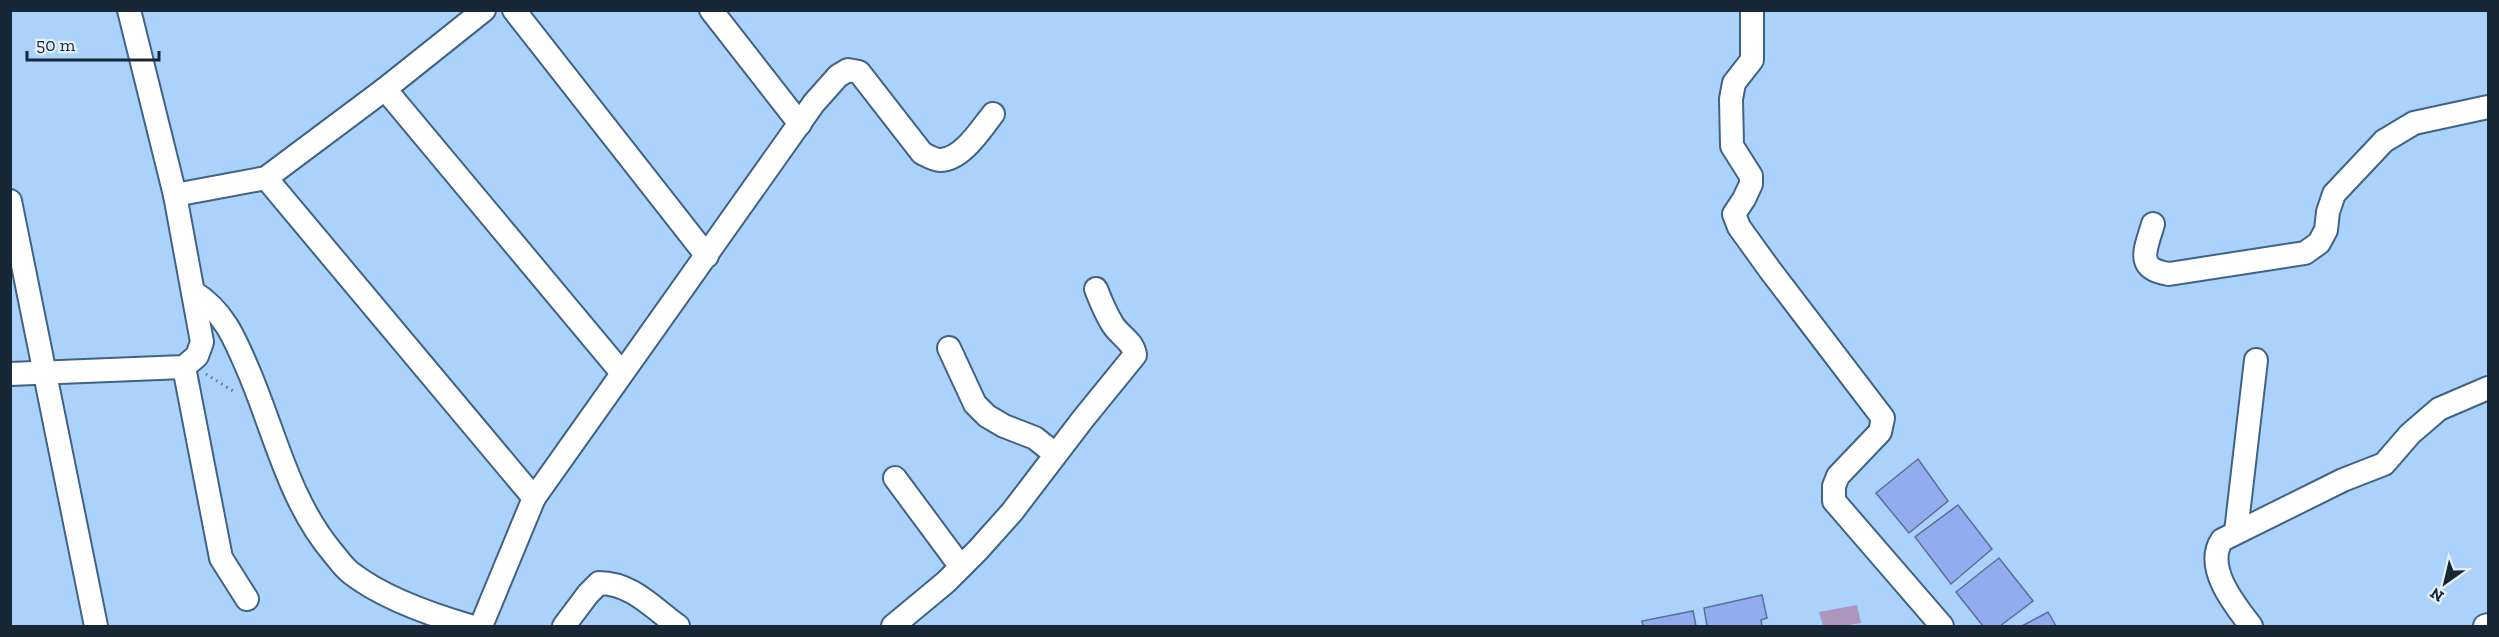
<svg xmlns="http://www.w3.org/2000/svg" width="2499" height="637" font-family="'Zilla Slab',serif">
	<rect width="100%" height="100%" fill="#abd2fa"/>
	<path fill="#ac96be" d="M1857,605L1861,623L1844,626H1823L1819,612Z"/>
	<g fill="#93acf0" stroke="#5e6d98" stroke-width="1.5">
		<path d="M1918,459L1948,501L1909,533L1876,493Z"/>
		<path d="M1958,505L1992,549L1951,584L1915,537Z"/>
		<path d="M1999,558L2033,601L2000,626H1983L1956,592Z"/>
		<path d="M1762,595L1767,618L1761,620L1762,626H1707L1704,608Z"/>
		<path d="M1693,611L1696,626H1643L1642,621Z"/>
		<path d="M2048,612L2056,626H2022Z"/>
	</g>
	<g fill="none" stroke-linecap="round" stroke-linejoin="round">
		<defs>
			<g id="minor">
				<path d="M514,10L707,256"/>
				<path d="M711,10L800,124"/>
				<path d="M1752,10V60L1734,83L1731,99L1732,146L1751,176V184L1744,199L1734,214L1739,227L1770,270L1883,418L1880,432L1838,476L1834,486V501L1942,626"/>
				<path d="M385,89L622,373"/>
				<path d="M266,178L534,498"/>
				<path d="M175,195L266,178L385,89L484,10"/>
				<path d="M10,201L96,626"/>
				<path d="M2153,224C2146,249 2134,269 2169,274L2305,253L2319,243L2326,230L2328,212L2334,194L2384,141L2414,123L2488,107"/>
				<path d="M193,292C224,311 235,339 249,372C275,433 289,501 333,553C338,559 344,568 351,573C383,598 432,615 470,626"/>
				<path d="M949,348L975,404L987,416L1004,426L1035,438L1055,454"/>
				<path d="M184,367L221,558L247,599"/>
				<path d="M10,374L184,367L197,356L202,342L175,195L129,10"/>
				<path d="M895,478L961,567"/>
				<path d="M2236,532L2256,360"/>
				<path d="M481,626L534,498L814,103L838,76L848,70L859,72L922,153C928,156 934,160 940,160C962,160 981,129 993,114"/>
				<path d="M564,626L588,594L599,583C632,583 653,608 678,626"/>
				<path d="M893,626L946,582L978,550L1012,512L1083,419L1135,355C1133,341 1121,337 1113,325C1106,314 1101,302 1096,289"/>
				<path d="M2251,626C2234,604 2204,567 2222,540L2343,480L2384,464L2410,434L2439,409L2488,388"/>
				<path d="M2485,626L2488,625"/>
			</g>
		</defs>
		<use href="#minor" stroke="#3f6385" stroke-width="26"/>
		<path stroke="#5d7892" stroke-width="3" stroke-dasharray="1.5 4.5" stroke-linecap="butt" d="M206,374L236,393"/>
		<use href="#minor" stroke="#fff" stroke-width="22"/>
	</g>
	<rect width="2499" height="637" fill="none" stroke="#182736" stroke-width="24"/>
	<g transform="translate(2445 583) rotate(214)" stroke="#e4f0fc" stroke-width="4.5" paint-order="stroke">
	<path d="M0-4.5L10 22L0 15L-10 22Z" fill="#182736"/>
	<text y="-9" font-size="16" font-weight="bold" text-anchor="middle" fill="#182736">N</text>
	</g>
	<path d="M27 51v9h132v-9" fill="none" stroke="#182736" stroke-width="3"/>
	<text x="36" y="51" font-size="18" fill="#182736" stroke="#e4f0fc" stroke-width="4.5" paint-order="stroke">50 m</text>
</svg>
